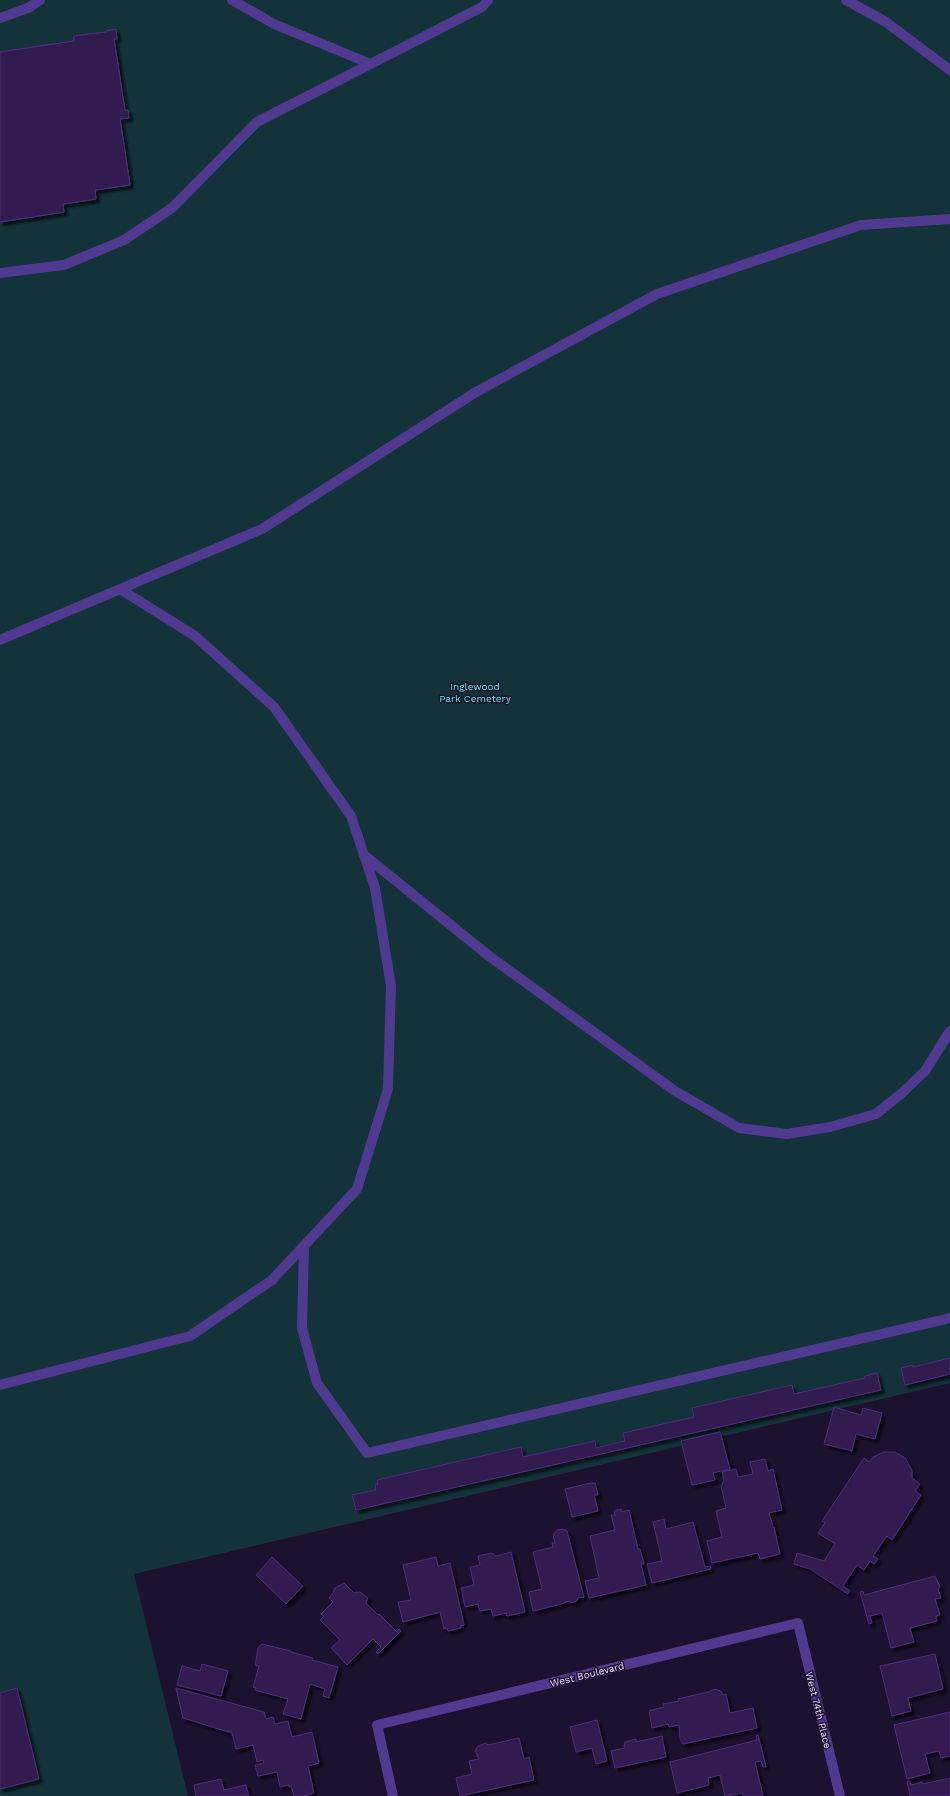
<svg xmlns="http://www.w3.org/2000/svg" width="950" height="1796" font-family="'Work Sans',sans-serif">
	<defs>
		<filter id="shadow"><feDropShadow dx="3.5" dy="3.5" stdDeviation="1" flood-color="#0009"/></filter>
	</defs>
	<rect width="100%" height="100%" fill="#1c112e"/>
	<path fill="#133239" d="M0,0H950V1383L134,1574L188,1796H0Z"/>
	<g fill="#311c50" stroke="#4d2d7e" filter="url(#shadow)">
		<path d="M116,29L117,39H114L125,111L128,110L129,118L120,119L130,185L95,190L96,199L63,204L64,212L0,222V145L117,127L116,120L89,124L88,120L0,133V52L74,41V36L106,32V31Z"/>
		<path d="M116,29L117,39H114L125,111L128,110L129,118L120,119L130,185L95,190L96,199L63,204L64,212L0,222V52L74,41V36L106,32V31Z"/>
		<path d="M950,1358V1374L905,1385L901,1368L913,1365V1367Z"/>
		<path d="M877,1373L881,1390L356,1510L352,1495L376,1490L375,1485L378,1484L377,1480L521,1447L523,1457L595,1441L596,1448L625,1441L623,1433L694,1417L692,1408L792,1385L794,1394L865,1378V1376Z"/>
		<path d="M834,1407L861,1415L863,1408L882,1413L875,1439L856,1434L852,1451L824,1444Z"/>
		<path d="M720,1432L730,1469L713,1473L715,1480L692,1485L681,1441Z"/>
		<path d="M884,1452H895L905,1458L912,1470V1478L920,1484L915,1491L921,1495L892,1540L887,1536L873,1556L878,1559L874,1564L870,1561L864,1570L857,1565L843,1586L850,1591L848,1594L810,1569L794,1564L797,1553L824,1561L835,1544L818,1533L825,1523L822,1521L864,1458L869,1462L873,1457Z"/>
		<path d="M765,1459L768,1471L773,1469L782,1510L769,1513L773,1527H774L780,1554L760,1559L758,1553L712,1563L707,1541L722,1537L716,1511L726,1508L721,1486L724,1481L722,1472L736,1469L738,1477L753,1474L750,1462Z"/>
		<path d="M591,1483H595L598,1495H594L598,1511L572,1517L565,1489Z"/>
		<path d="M621,1509V1512L629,1510L638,1549H640L644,1564H641L646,1585L589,1598L585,1581L599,1578L590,1536L615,1530L611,1515H615L614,1511Z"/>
		<path d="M664,1519L666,1529L693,1522L705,1567L710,1566L711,1569L652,1583L647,1564L662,1561L653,1522Z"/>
		<path d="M563,1529L567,1531L584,1597L578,1598L577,1601L571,1603L569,1601L565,1602V1603L533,1611L529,1592L542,1589L533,1552L553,1547L552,1543H555L553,1535L557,1530Z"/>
		<path d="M511,1552L525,1612L507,1616L506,1613L493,1616L491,1609L480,1611L478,1604L465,1607L461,1588L474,1585L470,1567L480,1565L478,1556L492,1553L496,1556Z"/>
		<path d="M272,1557L303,1586L286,1604L256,1575Z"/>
		<path d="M436,1557L438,1566L450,1563L464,1625L460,1626L461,1628L448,1631L447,1628L444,1629L440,1612L403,1622L398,1602L411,1600L403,1565Z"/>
		<path d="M935,1576L940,1587L938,1590L941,1598L935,1599L940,1615L936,1616L937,1621L910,1628L914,1642L891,1648L882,1613L870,1616L872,1623L869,1624L860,1592L863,1591L864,1595Z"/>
		<path d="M344,1583L354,1593L360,1592L368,1598L366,1603L378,1615L379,1614L397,1632L399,1629L401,1631L378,1654L376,1652L381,1647L373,1639L347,1665L331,1648L340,1640L320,1620L324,1616L321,1614L333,1602L329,1598L333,1593L335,1588Z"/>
		<path d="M262,1644L291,1651V1652L313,1658L312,1660L338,1667L329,1698L323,1696L325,1689L310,1684L301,1719L283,1714L288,1699L255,1690L256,1688L253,1687L259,1666L255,1665L257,1655L258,1648Z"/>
		<path d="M935,1654L943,1689L908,1698L911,1711L892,1716L880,1666Z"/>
		<path d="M202,1664L228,1671L221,1696L177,1685L182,1666L200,1671Z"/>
		<path d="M17,1688L39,1779L0,1789V1693Z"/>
		<path d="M176,1688L264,1712L266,1719L273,1717L275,1724L288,1721L292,1737L312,1732L319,1763L308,1766L314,1793L304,1796H294L291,1786L289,1787V1785L280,1787L277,1772L258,1776L255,1765L264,1763L263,1760L257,1762L253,1745L236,1749L232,1733L183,1718Z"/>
		<path d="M715,1689L721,1691L723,1695L726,1694L730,1713L753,1708L757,1728L683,1744L680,1739L679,1725L669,1727L668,1724L652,1728L649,1711L664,1707L663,1704L679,1701L678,1699L708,1692Z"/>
		<path d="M950,1712V1756L941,1758L939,1751L925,1754L930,1773L907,1779L894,1725Z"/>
		<path d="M597,1720L607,1761L596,1764L592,1748L576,1752L570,1727Z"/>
		<path d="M758,1735L766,1767H763L761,1761L755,1762L763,1796H743V1793L725,1796L720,1775L708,1778L709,1785L677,1793L670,1762L757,1740L756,1736Z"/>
		<path d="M662,1736L666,1757L615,1768L611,1751L624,1748L625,1742L636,1739V1742Z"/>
		<path d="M519,1738L524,1759L529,1757L534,1780L460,1796L456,1778L472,1774L469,1761L479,1759L475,1751L477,1747L485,1743L488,1745Z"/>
		<path d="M950,1778V1796H910L907,1781H910L911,1785L922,1782L923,1784Z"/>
		<path d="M221,1779L224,1790L246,1785L249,1796H196L194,1785Z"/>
	</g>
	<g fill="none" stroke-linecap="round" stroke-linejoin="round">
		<g stroke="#4f3a90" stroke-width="10">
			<path d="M232,0L274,24L371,64"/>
			<path d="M846,0L886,22L950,70"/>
			<path d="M0,18L28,8L40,0"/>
			<path d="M0,273L64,265L124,240L172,208L257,122L482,7L488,0"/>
			<path d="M0,640L262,529L476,392L657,294L861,225L950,219"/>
			<path d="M364,855L489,956L675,1091L739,1128L787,1134L830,1127L876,1114L902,1093L925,1071L950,1031"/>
			<path d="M304,1246L302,1328L317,1383L367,1453L950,1318"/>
			<path d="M0,1385L190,1336L272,1280L357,1189L388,1089L391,986L375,888L351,816L274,707L195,636L120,589"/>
			<path d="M393,1796L377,1725L798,1623L840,1796"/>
		</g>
	</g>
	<g text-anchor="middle" stroke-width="3" stroke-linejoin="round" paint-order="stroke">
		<g font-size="10" fill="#62e7e2" stroke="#1c112e">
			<text x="475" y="690">Inglewood<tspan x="475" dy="12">Park Cemetery</tspan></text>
		</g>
		<g font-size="10" fill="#e9deff" stroke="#1c112e">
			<text transform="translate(587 1674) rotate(-14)" y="4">West Boulevard</text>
			<text transform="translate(819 1710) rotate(76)" y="4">West 74th Place</text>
		</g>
	</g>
</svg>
